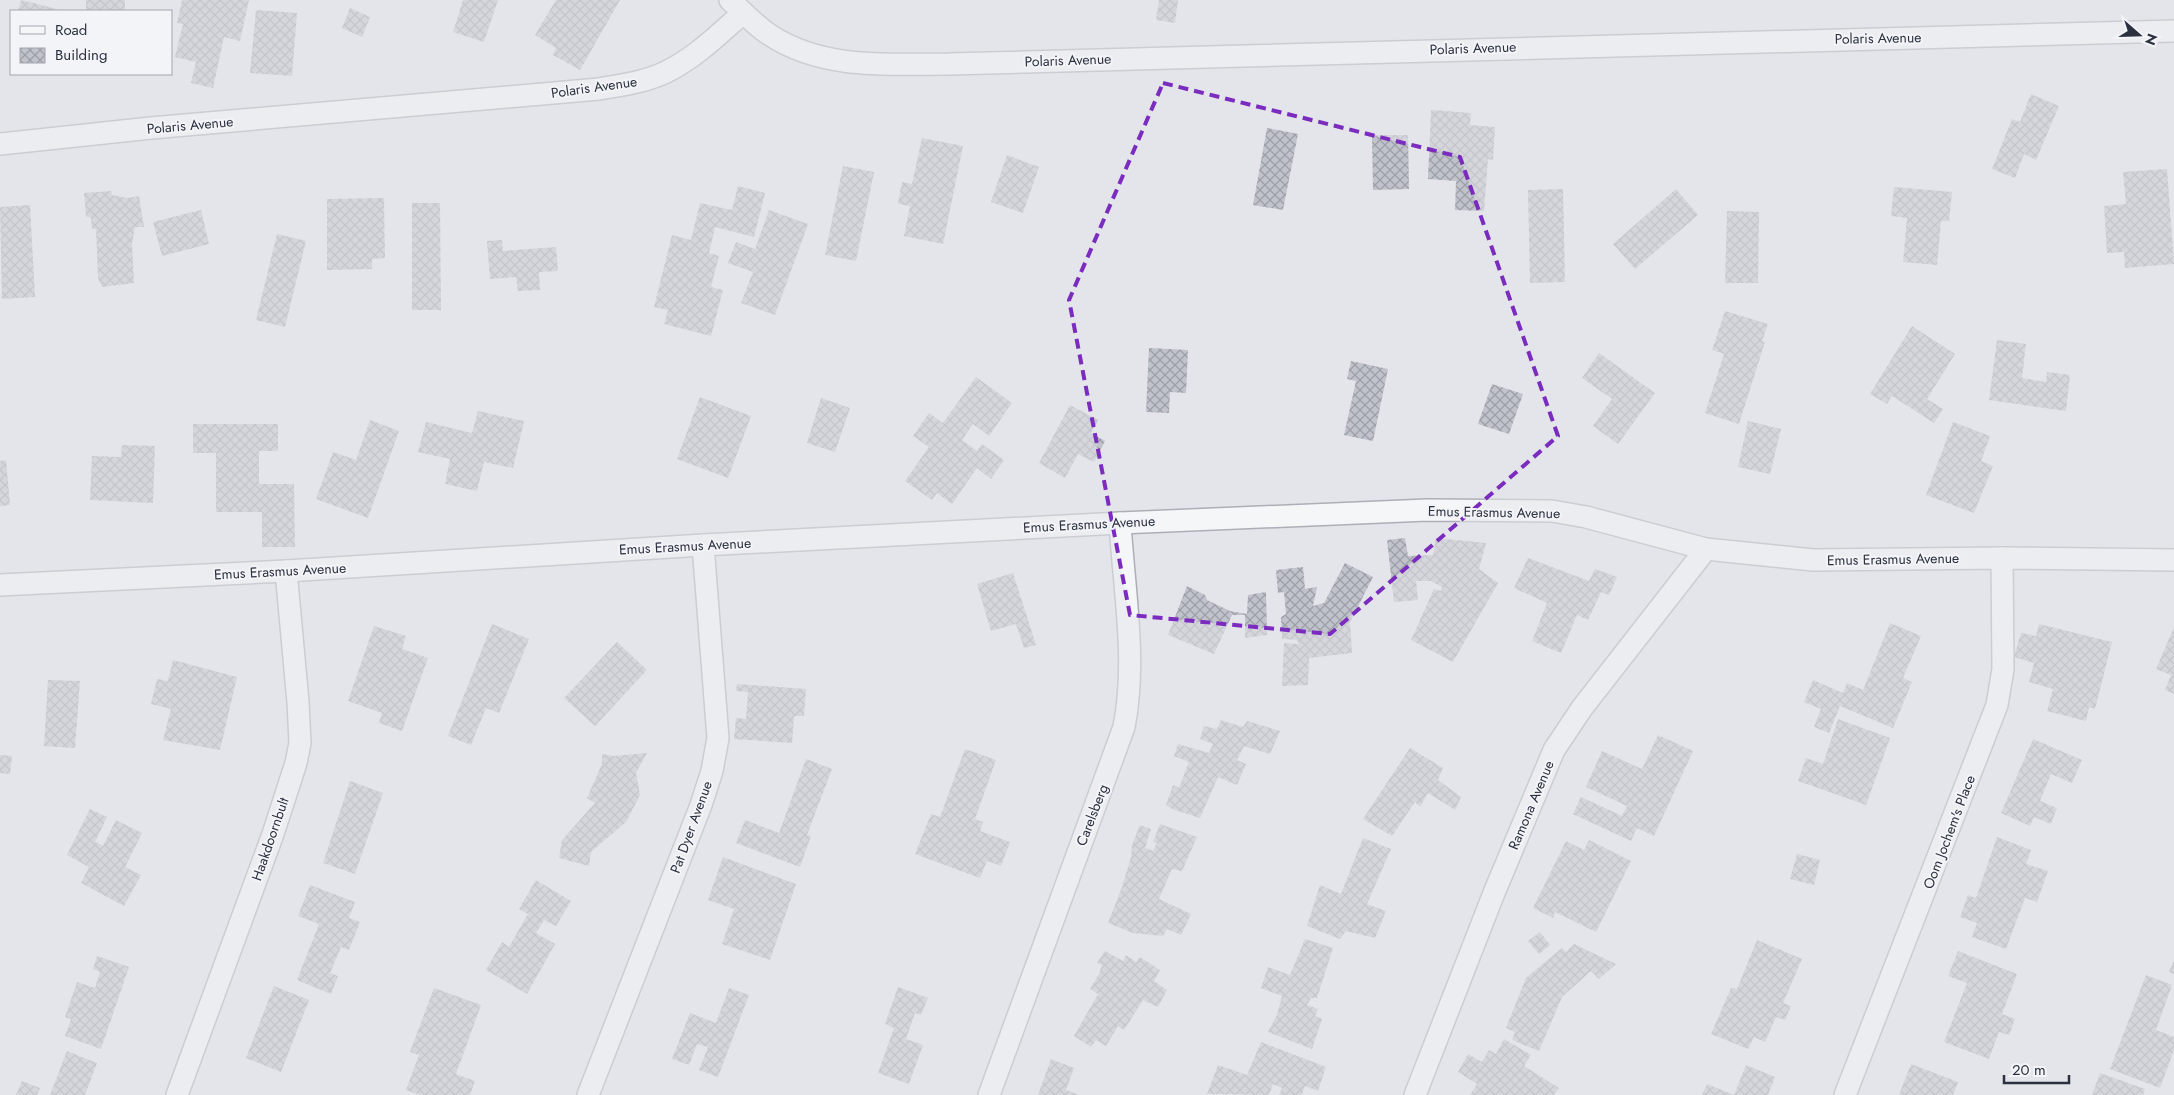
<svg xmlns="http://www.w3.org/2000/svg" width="2174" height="1095" font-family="Jost,sans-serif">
	<defs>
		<pattern id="building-cross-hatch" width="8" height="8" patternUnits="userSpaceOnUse" patternTransform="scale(1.25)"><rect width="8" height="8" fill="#c1c3cc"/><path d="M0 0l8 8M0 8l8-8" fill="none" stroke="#9d9fa7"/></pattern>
	</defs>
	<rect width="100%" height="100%" fill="#e3e5ea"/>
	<g fill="url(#building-cross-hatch)">
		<path d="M21,0L57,9L56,11H18Z"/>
		<rect x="86" y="0" width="39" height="11"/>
		<path d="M182,0H249L240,41L224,37L213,88L191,83L196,62L175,57L183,24L177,23Z"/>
		<path d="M463,0H498L484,42L453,32Z"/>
		<path d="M556,0H620L580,70L553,55L556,48L535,35Z"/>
		<path d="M1159,0H1178L1175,23L1156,20Z"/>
		<path d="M350,8L370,17L362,37L342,28Z"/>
		<path d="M256,10L297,13L292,76L250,73Z"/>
		<path d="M2031,94L2059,106L2036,160L2024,154L2015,178L1992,169L2012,119L2020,122Z"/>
		<path d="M1431,110L1471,113L1470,125L1495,127L1493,160L1488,159L1484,211L1455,210L1456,181L1428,179Z"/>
		<path d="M1267,128L1298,134L1283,210L1253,205Z"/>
		<path d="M1372,135H1408L1409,189L1373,190Z"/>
		<path d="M922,138L963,146L943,244L904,236L910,206L898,204L902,182L912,184Z"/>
		<path d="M1007,155L1039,167L1023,213L991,202Z"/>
		<path d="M843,166L874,172L856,261L825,255Z"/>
		<path d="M2167,169L2174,264L2125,268L2124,252L2107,253L2104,206L2126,204L2123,172Z"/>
		<path d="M738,186L765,193L754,237L715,227L709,253L719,256L711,287L723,290L711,336L664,324L668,310L654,307L672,235L691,240L700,203L732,210Z"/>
		<path d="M1894,187L1952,192L1949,221H1941L1937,265L1903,262L1907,218L1891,216Z"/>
		<path d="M1563,189L1565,282L1530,283L1528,190Z"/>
		<path d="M1676,189L1698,215L1635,269L1613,244Z"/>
		<path d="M111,191L112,195L127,198L139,196L144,227H135L132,244L134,283L102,287L98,278L96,229H92L91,218L86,216L84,193Z"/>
		<path d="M384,198L385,258L372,259V269L327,270V199Z"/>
		<path d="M412,203H440L441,310H412Z"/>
		<path d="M30,205L35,297L2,299L0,207Z"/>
		<path d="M201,210L209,244L162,256L153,222Z"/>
		<path d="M769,210L808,224L775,315L741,303L753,272L728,263L736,242L755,249Z"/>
		<path d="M1727,211L1759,212L1758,283H1725Z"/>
		<path d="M277,234L306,241L285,327L256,320Z"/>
		<path d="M502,240L503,251L556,247L558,271L539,272L540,290L518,291L516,277L490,279L487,241Z"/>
		<path d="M1725,311L1768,324L1762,341L1765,342L1739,424L1705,413L1724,354L1712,350Z"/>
		<path d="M1912,326L1955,354L1927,399L1943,409L1934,423L1892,396L1887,404L1870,394Z"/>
		<path d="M1997,340L2026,344L2022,378L2046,382L2047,372L2070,375L2066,411L1989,400Z"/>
		<path d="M1149,348L1188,350L1186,393L1170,392L1169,413L1146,412Z"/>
		<path d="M1599,353L1655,393L1618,444L1593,426L1612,399L1582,378Z"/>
		<path d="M1351,361L1388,369L1373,441L1344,435L1356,381L1347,379Z"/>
		<path d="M976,377L1012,403L989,436L973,424L962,440L977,451L982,444L1004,460L991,479L977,468L952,504L937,493L932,500L905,481L929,447L913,436L929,413L943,423Z"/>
		<path d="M1492,384L1523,394L1509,434L1478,424Z"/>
		<path d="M700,397L751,416L728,478L677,459Z"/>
		<path d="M821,398L850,408L835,452L807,443Z"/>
		<path d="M1070,405L1098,420L1091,433L1105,441L1094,462L1078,454L1065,478L1039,463Z"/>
		<path d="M478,411L524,421L513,468L484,462L477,491L445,484L450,459L418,452L426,422L472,433Z"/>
		<path d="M370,420L399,431L368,518L316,499L333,452L356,460Z"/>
		<path d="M1748,421L1781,429L1770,474L1738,467Z"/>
		<path d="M1953,422L1990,436L1981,461L1993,466L1974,513L1926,495Z"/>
		<path d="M193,424H278V451H259V484H294L295,547H262V512H216V453H193Z"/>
		<path d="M122,445L155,446L153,503L90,500L92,456L121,457Z"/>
		<path d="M6,460L10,505L0,506V461Z"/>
		<path d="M1405,538L1408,556L1433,555L1436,538L1486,543L1479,569L1498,583L1453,662L1411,640L1434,589L1441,591L1442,587L1431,581H1416L1418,600L1394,602L1387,540Z"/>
		<path d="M1528,558L1589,581L1595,569L1617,577L1609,595L1601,592L1588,620L1577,615L1561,653L1532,641L1547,603L1514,588Z"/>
		<path d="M1345,563L1373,577L1350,622L1352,653L1309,658L1308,685L1282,686L1284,643L1299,644L1297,640L1282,639L1281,617L1286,614L1284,592L1278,593L1276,570L1303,567L1305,589L1317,587L1313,606L1324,603Z"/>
		<path d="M1013,573L1036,645L1024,648L1016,624L991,631L977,584Z"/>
		<path d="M1187,586L1205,595L1207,600L1230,611L1247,614L1248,595L1266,592L1267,635L1245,638V615H1232L1214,654L1168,635Z"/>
		<path d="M1890,623L1921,636L1903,678L1912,682L1893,728L1840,706L1829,733L1814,727L1821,709L1804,702L1813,680L1843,693L1847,683L1863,690Z"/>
		<path d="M492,624L529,639L499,713L486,708L471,745L448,736Z"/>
		<path d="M2039,624L2112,642L2095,709L2089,707L2086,721L2047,711L2053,689L2029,682L2034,663L2014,657L2021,633L2036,636Z"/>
		<path d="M374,626L406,636L402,649L428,658L402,731L379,723L382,713L348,701Z"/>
		<path d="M2174,627V694L2165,690L2171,675L2156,669Z"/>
		<path d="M617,642L647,670L595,726L564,698Z"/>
		<path d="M173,660L237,677L220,750L163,740L171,709L151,704L157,679L168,681Z"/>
		<path d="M48,680L80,681L75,748L44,746Z"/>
		<path d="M737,684L806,689L804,716H794L792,743L734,739L736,718L746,719L748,692L736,691Z"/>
		<path d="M1838,719L1890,738L1866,805L1798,781L1806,758L1823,764Z"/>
		<path d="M1221,720L1243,727L1247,721L1280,731L1270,754L1244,746L1237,760L1246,764L1237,785L1218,777L1200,818L1172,809L1166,805L1173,785L1179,788L1189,762L1174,756L1178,744L1209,753L1213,744L1200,739L1204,726L1217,729Z"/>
		<path d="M1658,735L1693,751L1654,836L1637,828L1631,841L1573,814L1581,797L1622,816L1627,806L1586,787L1602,751L1642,769Z"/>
		<path d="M2033,739L2082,760L2072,783L2051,774L2040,801L2057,808L2051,824L2034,817L2030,826L2001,813Z"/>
		<path d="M1410,748L1443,768L1438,780L1461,797L1455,810L1428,793L1420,807L1415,802L1392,836L1363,819Z"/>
		<path d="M965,749L996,760L975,819L983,822L980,831L1010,842L1001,866L987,861L980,878L915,854L931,814L940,817Z"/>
		<path d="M647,753L636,773L640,795L626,822L591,852L589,866L559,858L562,840L595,803L587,798L602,764V754L613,756Z"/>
		<path d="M0,755L12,756L10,774L0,773Z"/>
		<path d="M806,759L832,769L807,835L811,836L800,867L736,843L745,820L779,833Z"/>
		<path d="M350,781L383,793L355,874L323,863Z"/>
		<path d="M90,809L107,817L95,842L103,846L116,820L142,833L125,867L141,875L124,906L81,883L89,867L67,855Z"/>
		<path d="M1160,824L1197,837L1182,871L1172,869L1159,899L1191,914L1181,935L1167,929L1163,936L1133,933L1108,923L1122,887L1131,857L1132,845L1140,825L1151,829L1145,848L1153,851L1157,843L1153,842Z"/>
		<path d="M1997,837L2031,850L2026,864L2048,871L2037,902L2025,898L2006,949L1972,937L1977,923L1960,917L1968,895L1976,898Z"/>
		<path d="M1363,838L1391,849L1367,904L1386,911L1375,938L1346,931L1340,939L1307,926L1320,885L1341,894Z"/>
		<path d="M1589,840L1631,861L1596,932L1555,912L1553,918L1533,908L1566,841L1584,850Z"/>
		<path d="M1797,854L1820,860L1814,885L1790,879Z"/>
		<path d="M723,857L796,884L770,960L722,944L734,909L708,900Z"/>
		<path d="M536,880L571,901L556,926L544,920L536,933L555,944L527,994L486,970L502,942L509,947L528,914L519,909Z"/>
		<path d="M310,885L355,902L349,918L360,922L349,950L341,947L330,973L338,976L331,994L297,980L319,924L298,916Z"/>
		<path d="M1540,932L1550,945L1539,954L1528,941Z"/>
		<path d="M1305,939L1333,948L1317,998H1311L1307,1005L1318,1009L1315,1016L1322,1019L1312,1049L1268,1032L1277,1015L1282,996L1261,988L1268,967L1290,975Z"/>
		<path d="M1757,940L1802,959L1783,1003L1791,1006L1785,1020L1776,1017L1765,1042L1754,1037L1748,1049L1711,1034L1731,988L1737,989Z"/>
		<path d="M1574,944L1616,964L1599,979L1591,971L1562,997L1539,1051L1512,1040L1515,1032L1506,1028L1526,978L1562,948L1566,952Z"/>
		<path d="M1105,951L1123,961L1126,955L1136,962L1140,957L1160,970L1154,981L1167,990L1158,1007L1143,1000L1124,1030L1118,1026L1106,1046L1096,1040L1091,1047L1074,1036L1098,994L1090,989L1099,974L1102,965L1097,963Z"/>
		<path d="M1958,951L2017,974L2002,1014L2015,1019L2009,1035L1999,1032L1989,1059L1944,1042L1967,983L1948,976Z"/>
		<path d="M97,956L129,967L101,1049L65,1036L71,1019L65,1017L77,982L95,988L100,972L93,969Z"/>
		<path d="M2174,960V974L2169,972Z"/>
		<path d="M2146,975L2172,985L2156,1030L2174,1037V1050L2160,1088L2110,1069Z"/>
		<path d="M274,986L309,1000L281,1072L246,1058Z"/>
		<path d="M898,987L928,998L921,1015L915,1013L906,1039L923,1045L909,1084L878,1073L894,1028L885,1024Z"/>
		<path d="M434,988L481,1005L456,1074L475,1081L470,1095H420L406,1090L419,1055L410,1052Z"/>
		<path d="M729,988L749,995L718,1077L699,1070L708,1047L697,1044L689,1065L672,1059L690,1013L716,1023Z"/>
		<path d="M1504,1039L1531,1055L1524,1066L1559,1088L1554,1095H1470L1477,1084L1458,1072L1468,1054L1482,1062L1489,1050L1496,1054Z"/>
		<path d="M1261,1042L1326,1067L1318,1091L1305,1086L1302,1095H1279L1282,1088L1273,1084L1269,1095L1207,1094L1218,1065L1247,1075Z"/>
		<path d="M67,1051L97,1063L85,1095H50Z"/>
		<path d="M1051,1059L1074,1068L1066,1090L1079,1095H1038Z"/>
		<path d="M1911,1064L1958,1082L1953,1095H1899Z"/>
		<path d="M1746,1065L1775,1077L1768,1095H1702L1707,1084L1734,1095Z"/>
		<path d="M2100,1073L2145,1089L2143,1095H2092Z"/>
		<path d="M22,1081L40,1088L37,1095H16Z"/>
	</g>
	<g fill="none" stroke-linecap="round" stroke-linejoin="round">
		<defs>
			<g id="street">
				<path d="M730,0C743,12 756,26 770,35C823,70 889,64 949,64L2174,31"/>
				<path d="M0,144L151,128L599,89C621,85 646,82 666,72C695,58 719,34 743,13"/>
				<path d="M0,585L286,571L703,545L1120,523L1427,510L1552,511L1586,517L1706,549L1813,560L2002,558L2174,560"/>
				<path d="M177,1095L273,834L296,763L300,743L298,702L286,571"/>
				<path d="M588,1095L701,805L712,771L718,738L703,545"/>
				<path d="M989,1095L1124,727C1137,661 1124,590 1120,523"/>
				<path d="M1415,1095L1494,893L1554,750L1582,708L1706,549"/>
				<path d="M1845,1095L1997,705L2003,669L2002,558"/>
			</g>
		</defs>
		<use href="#street" stroke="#acafb7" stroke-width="24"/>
		<use href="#street" stroke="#f5f6f8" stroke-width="21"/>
	</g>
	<path d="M0 0H2174V1095H0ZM1163,83L1460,157L1558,436L1330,634L1130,615L1069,300Z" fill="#e3e5ea" fill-opacity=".55" fill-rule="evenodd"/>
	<path fill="none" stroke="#7b2cbf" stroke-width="4" stroke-dasharray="10 6" stroke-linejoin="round" d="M1163,83L1460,157L1558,436L1330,634L1130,615L1069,300Z"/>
	<g text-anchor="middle" stroke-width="4" stroke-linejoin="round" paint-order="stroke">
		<g font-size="14" fill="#2c3140" stroke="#f2f4f7">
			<text transform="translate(1878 38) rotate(-1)" y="5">Polaris Avenue</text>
			<text transform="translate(1473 48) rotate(-2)" y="5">Polaris Avenue</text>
			<text transform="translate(1068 60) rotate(-2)" y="5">Polaris Avenue</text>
			<text transform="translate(594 87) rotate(-8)" y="5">Polaris Avenue</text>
			<text transform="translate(190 125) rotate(-5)" y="5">Polaris Avenue</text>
			<text transform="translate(1494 512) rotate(1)" y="5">Emus Erasmus Avenue</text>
			<text transform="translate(1089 524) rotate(-3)" y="5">Emus Erasmus Avenue</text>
			<text transform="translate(685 546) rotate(-3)" y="5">Emus Erasmus Avenue</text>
			<text transform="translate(1893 559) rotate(-1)" y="5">Emus Erasmus Avenue</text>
			<text transform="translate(280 571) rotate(-3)" y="5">Emus Erasmus Avenue</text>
			<text transform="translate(1531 805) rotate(-67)" y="5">Ramona Avenue</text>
			<text transform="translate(1092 815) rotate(-69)" y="5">Carelsberg</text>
			<text transform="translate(691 827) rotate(-70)" y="5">Pat Dyer Avenue</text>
			<text transform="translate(1949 832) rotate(-69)" y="5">Oom Jochem's Place</text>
			<text transform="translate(270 839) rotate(-71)" y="5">Haakdoornbult</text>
		</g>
	</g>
	<rect x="10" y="10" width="162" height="65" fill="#f2f4f7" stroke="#a3a6ae"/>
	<rect x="20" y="26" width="25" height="8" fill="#f5f6f8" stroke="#a3a6ae"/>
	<text x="55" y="35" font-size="15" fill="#2c3140">Road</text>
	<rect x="20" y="48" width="25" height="15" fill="url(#building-cross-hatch)" stroke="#a3a6ae"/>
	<text x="55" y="60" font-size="15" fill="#2c3140">Building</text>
	<g transform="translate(2139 35) rotate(110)" stroke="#f2f4f7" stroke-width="4" paint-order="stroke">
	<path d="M0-4L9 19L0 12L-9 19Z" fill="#2c3140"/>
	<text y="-8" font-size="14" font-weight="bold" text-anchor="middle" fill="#2c3140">N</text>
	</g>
	<path d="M2004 1075v8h65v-8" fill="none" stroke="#2c3140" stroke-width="2.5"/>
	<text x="2012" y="1075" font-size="15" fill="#2c3140" stroke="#f2f4f7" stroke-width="4" paint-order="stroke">20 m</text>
</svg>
